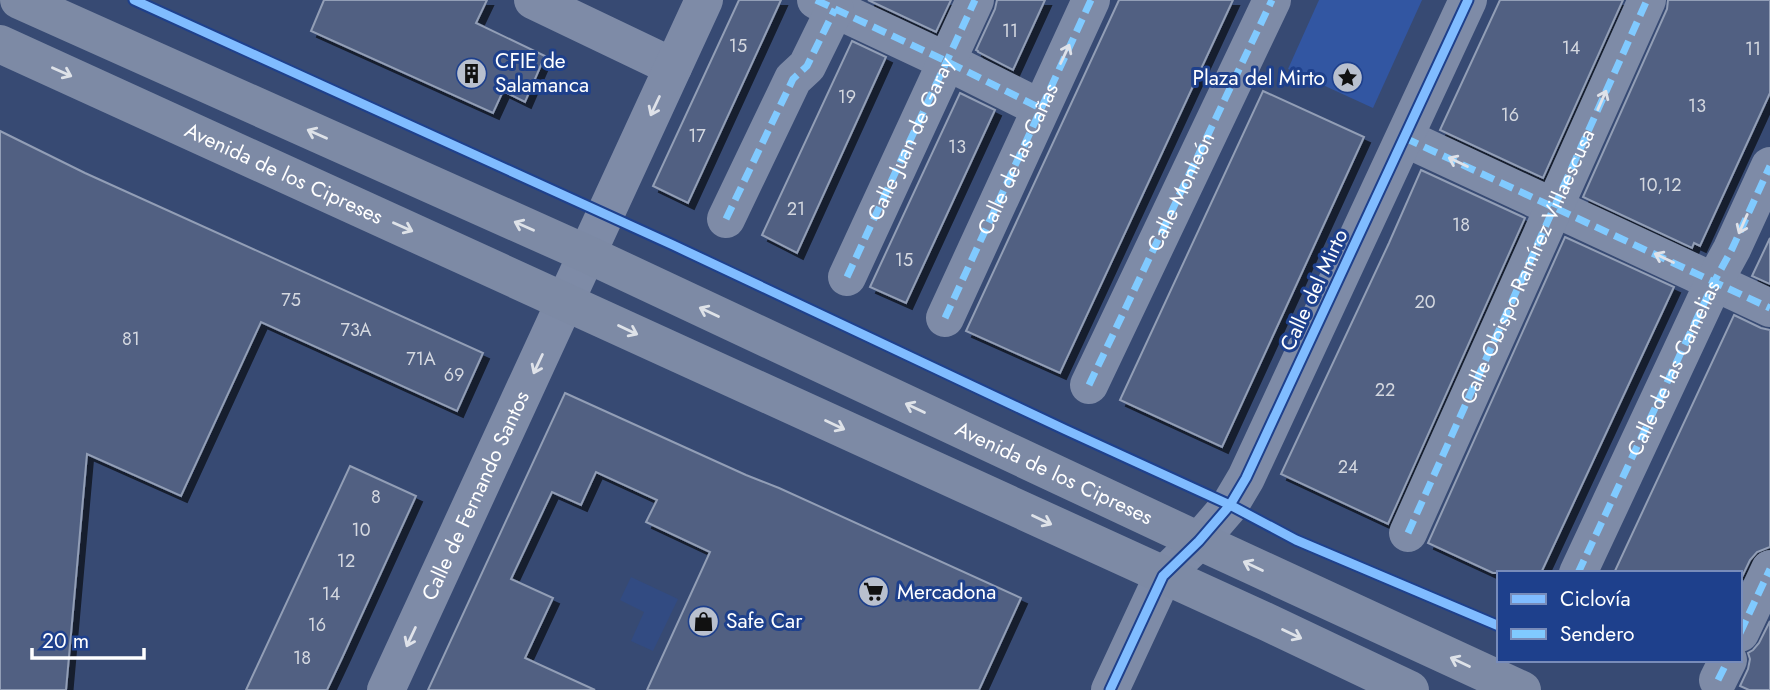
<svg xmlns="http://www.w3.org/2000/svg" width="1770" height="690" font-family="Jost,sans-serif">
	<defs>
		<filter id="shadow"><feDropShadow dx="6" dy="6" stdDeviation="0" flood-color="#0009"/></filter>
	</defs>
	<rect width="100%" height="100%" fill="#374a73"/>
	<path fill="#3256a2" d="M1319,0H1422L1373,108L1288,69Z"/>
	<path fill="#324b82" d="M631,577L678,599L653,651L631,641L644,612L620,600Z"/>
	<g fill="#516182" stroke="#929eb6" stroke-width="2" filter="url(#shadow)">
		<path d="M324,0H487L476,23L545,56L525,102L503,91L493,113L311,31Z"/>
		<path d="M739,0H781L688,203L653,186Z"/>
		<path d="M868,0H951L936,32Z"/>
		<path d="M997,0H1045L1013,70L978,52V51L976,50L995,9Z"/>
		<path d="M1119,0H1233L1060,373L966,331Z"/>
		<path d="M1500,0H1623L1543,178L1440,130Z"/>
		<path d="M1668,0H1770V93L1700,246L1694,243L1692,248L1583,197L1667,9Z"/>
		<path d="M852,41L886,57L797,253L762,235Z"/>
		<path d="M1263,91L1364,137L1222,447L1120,400Z"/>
		<path d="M960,93L995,110L906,303L870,287Z"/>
		<path d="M0,131L85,173L483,353L457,411L261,322L181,496L87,454L66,690H0Z"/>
		<path d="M1421,170L1525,218L1388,524L1281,474L1389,243Z"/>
		<path d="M1565,237L1674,287L1541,573H1493L1428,543Z"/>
		<path d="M1770,238V284L1752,276Z"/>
		<path d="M1734,315L1761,328L1770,330V547L1757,552L1750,560L1740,581V573H1614Z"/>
		<path d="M565,393L746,475L779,488L1021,598L979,690H647L710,552L646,522L657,500L596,472L581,505L552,492L511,579L553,598L525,658L595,690H428Z"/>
		<path d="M350,466L416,496L343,656L327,690H246Z"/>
		<path d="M1770,621V690H1749L1740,686L1748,669L1750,659L1748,653L1753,650L1759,643Z"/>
	</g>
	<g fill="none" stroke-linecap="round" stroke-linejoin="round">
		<g stroke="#7e8ba7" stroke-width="38">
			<path d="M533,0L673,67"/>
			<path d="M816,0L946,61L1040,108"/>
			<path d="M1405,138L1770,308"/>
			<path d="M726,219L793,79L807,66L835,9"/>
			<path id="s1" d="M847,277L975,0"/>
			<path id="s2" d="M945,318L1091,0"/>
			<path id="s3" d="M1089,385L1272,0"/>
			<path id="s4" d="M1408,533L1647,0"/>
			<path id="s5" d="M1578,573L1714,282L1732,249L1770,166"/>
			<path d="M1740,633L1770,569"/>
			<path d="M1718,680L1728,660"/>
			<path id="s6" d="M386,690L704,0"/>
			<path d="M1110,690L1163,576L1199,541L1230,505L1246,478L1468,0"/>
		</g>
		<g stroke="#7d8aa5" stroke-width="38">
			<path id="s7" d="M19,0L587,254L1199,541L1522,690"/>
			<path id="s8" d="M0,44L1269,623L1410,690"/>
		</g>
		<g stroke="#80caff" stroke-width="7" stroke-dasharray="14 7" stroke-linecap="butt">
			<path d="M816,0L946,61L1040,108"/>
			<path d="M1405,138L1770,308"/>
			<path d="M726,219L793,79L807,66L835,9"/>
			<path d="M847,277L975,0"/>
			<path d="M945,318L1091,0"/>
			<path d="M1089,385L1272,0"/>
			<path d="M1408,533L1647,0"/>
			<path d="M1578,573L1714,282L1732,249L1770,166"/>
			<path d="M1740,633L1770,569"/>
			<path d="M1718,680L1728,660"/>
		</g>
		<defs>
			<g id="cycleway">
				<path d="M134,0L673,245L1066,430L1230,505L1296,540L1499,626"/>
				<path d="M1110,690L1163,576L1199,541L1230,505L1246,478L1468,0"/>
			</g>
		</defs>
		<use href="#cycleway" stroke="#1e408c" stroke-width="13"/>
		<use href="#cycleway" stroke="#80bcff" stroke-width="9"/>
	</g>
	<defs><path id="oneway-shaft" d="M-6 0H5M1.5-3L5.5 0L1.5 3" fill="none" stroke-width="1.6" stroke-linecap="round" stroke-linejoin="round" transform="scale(1.75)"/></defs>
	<g stroke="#dfe2e9">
		<use href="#oneway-shaft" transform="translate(1065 54) rotate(-65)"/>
		<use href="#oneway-shaft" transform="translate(1602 100) rotate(-66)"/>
		<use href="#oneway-shaft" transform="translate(655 106) rotate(115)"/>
		<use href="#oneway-shaft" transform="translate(1458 162) rotate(-155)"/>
		<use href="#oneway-shaft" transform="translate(1743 224) rotate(114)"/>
		<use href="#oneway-shaft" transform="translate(1664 258) rotate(-155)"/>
		<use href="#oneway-shaft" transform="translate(538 364) rotate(115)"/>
		<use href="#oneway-shaft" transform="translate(411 637) rotate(115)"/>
	</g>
	<g stroke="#dee2e8">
		<use href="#oneway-shaft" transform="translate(62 72) rotate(24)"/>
		<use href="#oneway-shaft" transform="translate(317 134) rotate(-156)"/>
		<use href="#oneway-shaft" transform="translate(524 226) rotate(-156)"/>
		<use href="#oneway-shaft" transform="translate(403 227) rotate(24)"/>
		<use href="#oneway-shaft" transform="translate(709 312) rotate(-155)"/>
		<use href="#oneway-shaft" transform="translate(628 330) rotate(25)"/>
		<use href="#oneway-shaft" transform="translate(915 408) rotate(-155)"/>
		<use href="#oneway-shaft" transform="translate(835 425) rotate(25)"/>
		<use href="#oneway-shaft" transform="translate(1042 520) rotate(25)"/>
		<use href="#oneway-shaft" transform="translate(1253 566) rotate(-155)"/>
		<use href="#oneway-shaft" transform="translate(1292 634) rotate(25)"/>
		<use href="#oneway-shaft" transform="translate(1460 662) rotate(-155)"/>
	</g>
	<defs>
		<symbol id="building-disc" viewBox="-11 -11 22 22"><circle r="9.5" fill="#b9c0ce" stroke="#1e408c"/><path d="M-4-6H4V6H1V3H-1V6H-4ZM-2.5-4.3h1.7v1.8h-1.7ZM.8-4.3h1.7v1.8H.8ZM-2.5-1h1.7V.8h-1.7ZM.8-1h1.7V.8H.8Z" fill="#111"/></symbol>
		<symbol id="sight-disc" viewBox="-11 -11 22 22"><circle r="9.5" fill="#b9c0ce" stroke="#1e408c"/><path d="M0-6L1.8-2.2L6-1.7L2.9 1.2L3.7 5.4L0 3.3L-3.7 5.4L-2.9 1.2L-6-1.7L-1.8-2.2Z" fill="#111"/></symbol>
		<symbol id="supermarket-disc" viewBox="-11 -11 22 22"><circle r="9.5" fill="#b9c0ce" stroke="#1e408c"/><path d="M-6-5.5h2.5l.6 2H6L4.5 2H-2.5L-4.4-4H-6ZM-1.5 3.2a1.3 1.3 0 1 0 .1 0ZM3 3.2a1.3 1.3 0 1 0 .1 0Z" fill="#111"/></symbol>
		<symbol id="shop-disc" viewBox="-11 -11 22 22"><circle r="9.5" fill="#b9c0ce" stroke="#1e408c"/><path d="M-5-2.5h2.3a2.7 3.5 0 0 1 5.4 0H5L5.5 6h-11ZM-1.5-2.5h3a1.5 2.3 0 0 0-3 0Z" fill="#111"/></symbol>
	</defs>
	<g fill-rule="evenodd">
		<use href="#building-disc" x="454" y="56" width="35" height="35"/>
		<use href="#sight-disc" x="1330" y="60" width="35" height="35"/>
		<use href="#supermarket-disc" x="856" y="574" width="35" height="35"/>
		<use href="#shop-disc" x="686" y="604" width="35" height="35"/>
	</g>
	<g text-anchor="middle" stroke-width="6" stroke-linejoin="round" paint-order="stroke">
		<g font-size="18" fill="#d4d8e0">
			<text x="1010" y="37">11</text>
			<text x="738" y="52">15</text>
			<text x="1571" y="54">14</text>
			<text x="1753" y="55">11</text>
			<text x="847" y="103">19</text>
			<text x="1697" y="112">13</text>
			<text x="1510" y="121">16</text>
			<text x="697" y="142">17</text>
			<text x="957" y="153">13</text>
			<text x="1660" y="191">10,12</text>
			<text x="796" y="215">21</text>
			<text x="1461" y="231">18</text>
			<text x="904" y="266">15</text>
			<text x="291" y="306">75</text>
			<text x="1425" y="308">20</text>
			<text x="356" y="336">73A</text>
			<text x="131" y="345">81</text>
			<text x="421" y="365">71A</text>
			<text x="454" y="381">69</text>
			<text x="1385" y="396">22</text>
			<text x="1348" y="473">24</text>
			<text x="376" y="503">8</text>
			<text x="361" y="536">10</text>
			<text x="346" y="567">12</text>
			<text x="331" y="600">14</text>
			<text x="317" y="631">16</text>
			<text x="302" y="664">18</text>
		</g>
		<g font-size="21" fill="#fff" stroke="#1e408c" text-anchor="start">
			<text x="495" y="68">CFIE de<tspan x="495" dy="24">Salamanca</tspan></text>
			<text x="1325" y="85" text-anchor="end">Plaza del Mirto</text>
			<text x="897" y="599">Mercadona</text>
			<text x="726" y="628">Safe Car</text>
		</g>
		<g font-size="21" fill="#fff" stroke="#1e408c">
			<text dy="7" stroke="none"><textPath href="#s1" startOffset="152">Calle Juan de Garay</textPath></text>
			<text dy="7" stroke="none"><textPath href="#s2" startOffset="175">Calle de las Cañas</textPath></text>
			<text dy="7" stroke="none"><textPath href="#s8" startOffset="312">Avenida de los Cipreses</textPath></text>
			<text dy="7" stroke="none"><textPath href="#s3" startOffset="214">Calle Monleón</textPath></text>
			<text dy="7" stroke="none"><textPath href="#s4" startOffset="292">Calle Obispo Ramírez Villaescusa</textPath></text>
			<text transform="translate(1314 290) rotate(-65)" y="7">Calle del Mirto</text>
			<text dy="7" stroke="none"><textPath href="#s5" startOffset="226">Calle de las Camelias</textPath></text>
			<text dy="7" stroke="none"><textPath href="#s7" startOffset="1138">Avenida de los Cipreses</textPath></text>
			<text dy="7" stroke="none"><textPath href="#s6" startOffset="214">Calle de Fernando Santos</textPath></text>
		</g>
	</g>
	<rect x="1497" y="571" width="245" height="91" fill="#1e408c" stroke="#788cba" stroke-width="2"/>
	<rect x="1511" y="594" width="35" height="10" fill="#80bcff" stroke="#788cba" stroke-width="2"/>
	<text x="1560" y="606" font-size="21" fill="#ffffff">Ciclovía</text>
	<rect x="1511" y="629" width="35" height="10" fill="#80caff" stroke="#788cba" stroke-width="2"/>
	<text x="1560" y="641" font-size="21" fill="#ffffff">Sendero</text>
	<path d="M32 648v10h112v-10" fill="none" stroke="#ffffff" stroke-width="3.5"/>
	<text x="42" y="648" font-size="21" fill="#ffffff" stroke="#1e408c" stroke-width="5" paint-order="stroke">20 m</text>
</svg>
